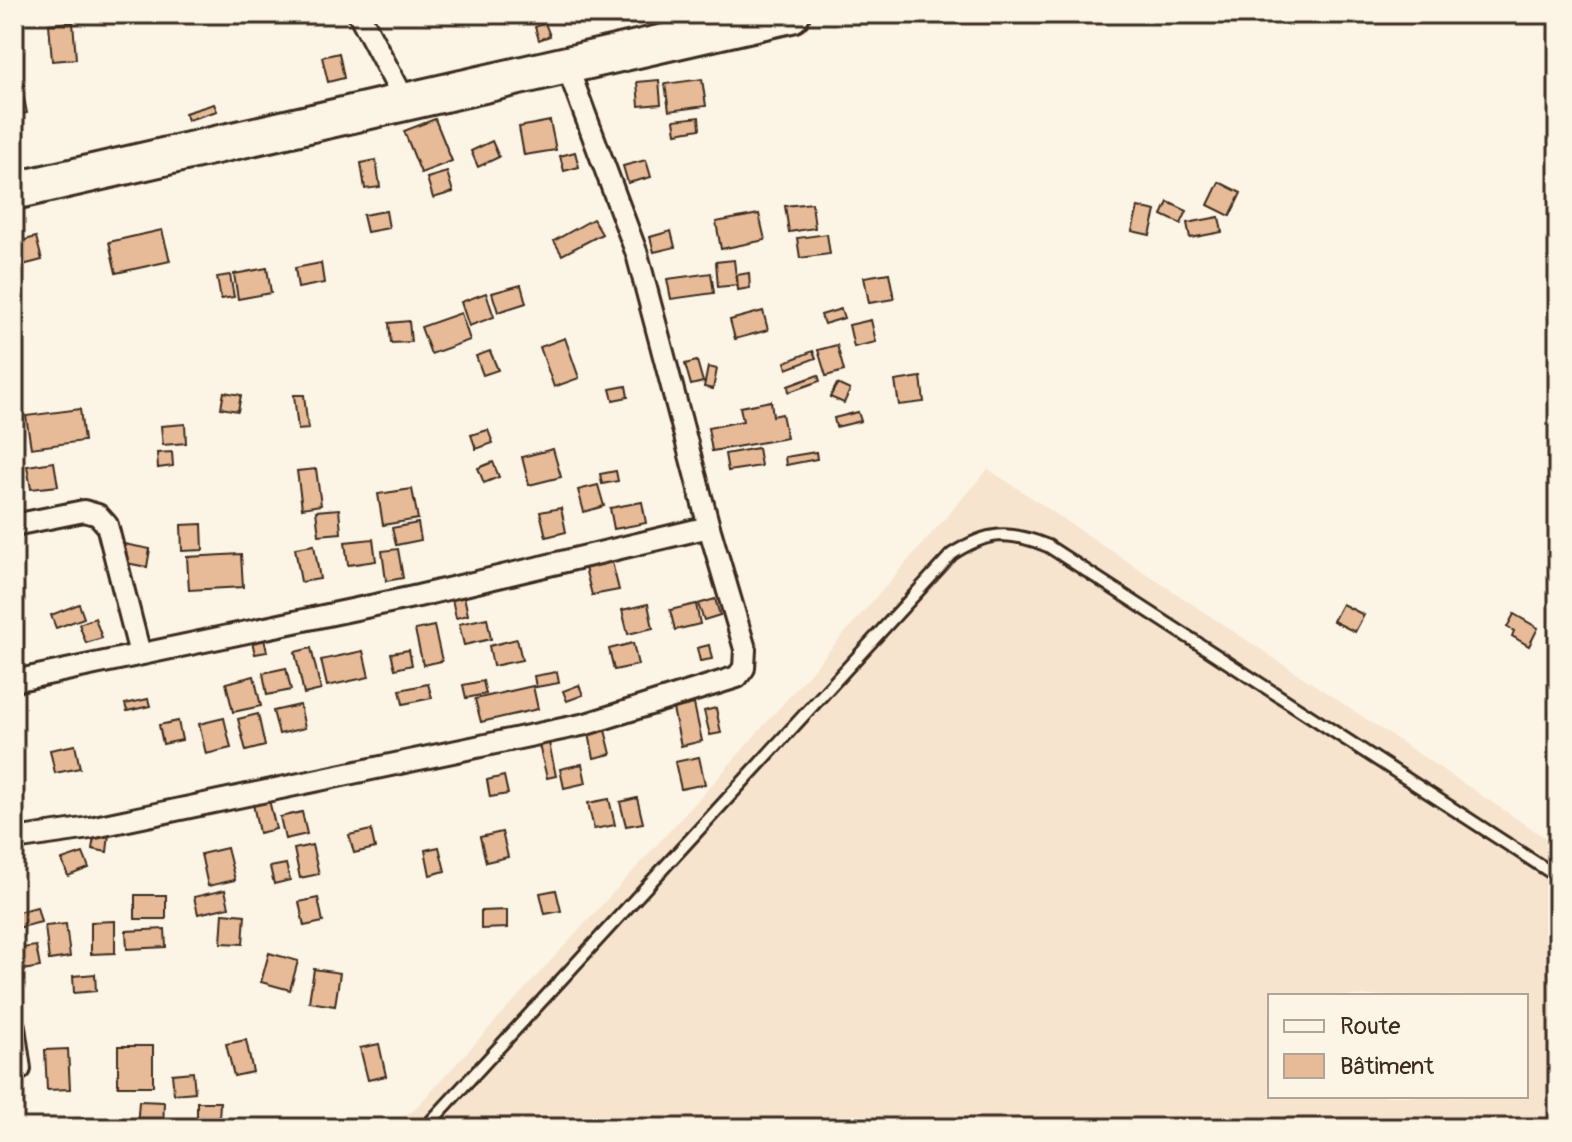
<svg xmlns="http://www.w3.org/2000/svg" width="1572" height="1142" font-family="Pangolin,sans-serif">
	<rect width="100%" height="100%" fill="#fcf5e5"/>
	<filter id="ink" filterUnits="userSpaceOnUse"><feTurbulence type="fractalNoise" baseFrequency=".0125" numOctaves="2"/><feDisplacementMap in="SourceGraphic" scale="16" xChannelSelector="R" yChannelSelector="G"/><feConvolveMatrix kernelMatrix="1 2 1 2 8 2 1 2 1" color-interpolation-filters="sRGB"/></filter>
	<g filter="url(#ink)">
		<path fill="#f6e4ce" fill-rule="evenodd" d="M988,469L1558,846V1128H381L413,1111L709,788ZM1270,996H1526V1096H1270Z"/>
		<g fill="#e7bb97" stroke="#3b2a1e" stroke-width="2">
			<path d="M153,14H185V19L154,22Z"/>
			<path d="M73,22L76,59L52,61L49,24Z"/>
			<path d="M545,23L550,36L539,40L535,27Z"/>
			<path d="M14,50L27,113L14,115Z"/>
			<path d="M339,53L344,78L328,82L322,57Z"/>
			<path d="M702,79L706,106L669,111L665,84Z"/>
			<path d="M659,80L661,104L639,106L637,82Z"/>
			<path d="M214,104L217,111L188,120L185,113Z"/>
			<path d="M699,117L700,129L676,133L674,120Z"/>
			<path d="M435,119L452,161L421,173L404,131Z"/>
			<path d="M550,121L556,150L524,155L519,127Z"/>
			<path d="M492,141L499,157L478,167L471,151Z"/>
			<path d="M575,152L579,167L564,171L560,156Z"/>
			<path d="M376,160L380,187L365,189L361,163Z"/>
			<path d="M646,160L651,177L628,183L623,166Z"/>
			<path d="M447,172L453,192L433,198L427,178Z"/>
			<path d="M1219,182L1241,193L1230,216L1208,205Z"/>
			<path d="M1168,202L1187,211L1181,224L1162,215Z"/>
			<path d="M812,203L815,228L789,232L785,206Z"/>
			<path d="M1138,207L1156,211L1150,235L1132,231Z"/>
			<path d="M386,211L389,228L367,232L363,215Z"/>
			<path d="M759,214L765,240L721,249L716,222Z"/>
			<path d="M1219,217L1222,232L1190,238L1187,223Z"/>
			<path d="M593,219L602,234L562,255L554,241Z"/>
			<path d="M162,230L170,261L116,273L109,242Z"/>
			<path d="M671,231L675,247L654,252L650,237Z"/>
			<path d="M827,234L830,254L800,258L797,238Z"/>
			<path d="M36,237L42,260L15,267L14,243Z"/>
			<path d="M734,260L737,285L718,287L716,262Z"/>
			<path d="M321,263L324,283L298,288L295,268Z"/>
			<path d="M267,268L271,293L238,299L234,274Z"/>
			<path d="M711,273L714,293L671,299L667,279Z"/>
			<path d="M749,273L750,288L738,290L737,275Z"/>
			<path d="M889,273L894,299L869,303L864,277Z"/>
			<path d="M230,275L234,297L221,299L217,277Z"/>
			<path d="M521,285L526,303L498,312L492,293Z"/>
			<path d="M486,293L494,317L469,326L461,302Z"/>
			<path d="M841,309L844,318L824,324L821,315Z"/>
			<path d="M763,311L768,330L735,339L730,320Z"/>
			<path d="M461,313L470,340L431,354L421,327Z"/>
			<path d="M871,320L876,342L854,347L849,325Z"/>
			<path d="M409,321L411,342L391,343L389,323Z"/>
			<path d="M565,338L579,378L554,387L540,347Z"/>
			<path d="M837,345L844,371L826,376L818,350Z"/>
			<path d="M490,351L498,370L483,375L476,356Z"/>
			<path d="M813,351L816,358L787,369L785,362Z"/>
			<path d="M697,361L703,382L691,385L685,364Z"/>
			<path d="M708,367L717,369L713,389L704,387Z"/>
			<path d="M818,375L820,381L789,392L788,386Z"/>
			<path d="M921,377L924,402L899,405L895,381Z"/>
			<path d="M837,384L850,390L844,403L830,397Z"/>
			<path d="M626,386L628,397L613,400L610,389Z"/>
			<path d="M224,392L241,395L238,411L221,408Z"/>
			<path d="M294,395H304L308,429L298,430Z"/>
			<path d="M771,401L773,416L782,414L787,438L712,451L708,428L743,421L740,407Z"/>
			<path d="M80,409L84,441L31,448L26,416Z"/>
			<path d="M858,412L861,421L836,427L834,418Z"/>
			<path d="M185,424L186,443L163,445L161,426Z"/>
			<path d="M488,430L493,443L476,449L471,435Z"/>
			<path d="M758,448L761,466L728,471L725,454Z"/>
			<path d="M553,449L561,477L529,485L522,457Z"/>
			<path d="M172,452L173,466L158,468L157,453Z"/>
			<path d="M816,452L817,459L786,465L785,457Z"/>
			<path d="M54,462L58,486L31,489L27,466Z"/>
			<path d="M493,462L499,477L484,483L478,468Z"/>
			<path d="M316,469L321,505L302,508L297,471Z"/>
			<path d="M616,471L618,481L602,484L600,474Z"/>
			<path d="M598,485L604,506L584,512L578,490Z"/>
			<path d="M412,489L418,519L383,525L378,494Z"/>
			<path d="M642,502L646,523L614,529L610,508Z"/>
			<path d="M561,508L566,532L546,537L540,512Z"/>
			<path d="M339,509L341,533L319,535L316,511Z"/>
			<path d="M418,523L421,540L396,545L392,528Z"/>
			<path d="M202,524L203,550L182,551L181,525Z"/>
			<path d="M373,539L376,561L348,565L345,542Z"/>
			<path d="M124,544L150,549L147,567L121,562Z"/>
			<path d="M314,545L320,579L301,582L295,548Z"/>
			<path d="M398,549L403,578L386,581L382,551Z"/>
			<path d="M241,554L243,587L189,590L187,557Z"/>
			<path d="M612,562L619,590L592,595L585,568Z"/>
			<path d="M464,596L468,615L456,618L452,599Z"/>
			<path d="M715,599L720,615L704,620L698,604Z"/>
			<path d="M79,604L84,618L56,628L51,615Z"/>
			<path d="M648,604L653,628L628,634L622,610Z"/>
			<path d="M696,604L700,624L675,630L670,610Z"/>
			<path d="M1342,604L1364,615L1355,632L1333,621Z"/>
			<path d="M1514,614L1538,628L1529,646L1512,636L1514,631L1507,627Z"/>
			<path d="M95,618L102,638L86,643L79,624Z"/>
			<path d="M487,618L491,639L464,645L459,624Z"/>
			<path d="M434,626L442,661L423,665L415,630Z"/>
			<path d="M263,634L267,652L255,654L251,637Z"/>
			<path d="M517,639L522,660L493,666L489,646Z"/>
			<path d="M633,643L638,665L614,670L609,649Z"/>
			<path d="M709,645L712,659L700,661L697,648Z"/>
			<path d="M311,648L321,690L304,694L295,652Z"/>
			<path d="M409,650L412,665L395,669L391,653Z"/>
			<path d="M363,651L369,677L327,686L321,660Z"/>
			<path d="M286,668L291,690L267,695L263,673Z"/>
			<path d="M557,672L559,683L536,687L534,676Z"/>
			<path d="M254,676L261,706L233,712L226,683Z"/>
			<path d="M483,681L486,694L466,698L463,685Z"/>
			<path d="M428,684L432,698L403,704L400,690Z"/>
			<path d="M579,685L583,695L567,701L563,691Z"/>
			<path d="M533,686L538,709L481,722L475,699Z"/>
			<path d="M148,699L150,706L127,711L125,704Z"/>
			<path d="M694,704L702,741L681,746L673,709Z"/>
			<path d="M300,705L305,728L279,734L273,711Z"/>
			<path d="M716,708L721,733L710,735L704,711Z"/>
			<path d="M258,714L265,746L246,751L238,719Z"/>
			<path d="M224,718L231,748L206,754L199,724Z"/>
			<path d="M178,721L182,740L163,744L159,725Z"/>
			<path d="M605,730L611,754L594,758L589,734Z"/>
			<path d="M549,743L556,776L547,778L539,745Z"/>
			<path d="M75,745L80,768L55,773L50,750Z"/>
			<path d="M699,757L705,784L681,789L675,762Z"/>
			<path d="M582,764L586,783L564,788L560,769Z"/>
			<path d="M504,776L508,794L490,797L487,780Z"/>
			<path d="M637,798L643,823L626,826L620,802Z"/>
			<path d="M609,799L615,825L594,829L588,803Z"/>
			<path d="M269,800L276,829L259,833L253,804Z"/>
			<path d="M302,812L307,834L285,839L280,817Z"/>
			<path d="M371,830L375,848L354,853L349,835Z"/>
			<path d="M95,832L109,834L107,852L92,849Z"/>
			<path d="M502,832L508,857L486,862L480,837Z"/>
			<path d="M312,845L319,874L300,878L294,849Z"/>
			<path d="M439,847L445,871L430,875L425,850Z"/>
			<path d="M227,848L235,880L208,886L201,854Z"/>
			<path d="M83,853L89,868L68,876L62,860Z"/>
			<path d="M286,864L290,880L274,884L270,867Z"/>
			<path d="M225,890L229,907L198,914L194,897Z"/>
			<path d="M556,890L561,911L545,914L540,893Z"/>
			<rect x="135" y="895" width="31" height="24"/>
			<path d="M318,898L323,922L304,926L299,902Z"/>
			<path d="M37,907L41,922L14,929V913Z"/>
			<path d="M507,910V928L481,929V911Z"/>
			<path d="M223,913L245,915L243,944L221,943Z"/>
			<path d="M115,921V953L91,954V922Z"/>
			<path d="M66,924L70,957L49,960L45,926Z"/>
			<path d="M165,929L166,947L127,949L126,931Z"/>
			<path d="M36,946L40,967L17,971L14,949Z"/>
			<path d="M269,953L298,961L290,990L261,982Z"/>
			<path d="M314,969L340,973L335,1006L309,1002Z"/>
			<path d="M95,974L96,991L74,993L73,976Z"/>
			<path d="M246,1040L253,1072L234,1076L226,1044Z"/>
			<path d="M379,1044L386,1076L368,1080L360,1048Z"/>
			<rect x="118" y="1046" width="35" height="40"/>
			<path d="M68,1049L70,1089L47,1090L45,1050Z"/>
			<path d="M193,1072L195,1092L174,1094L172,1074Z"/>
			<path d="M139,1101L164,1102L163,1128H137Z"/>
			<path d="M197,1102H220L219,1121H197Z"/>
		</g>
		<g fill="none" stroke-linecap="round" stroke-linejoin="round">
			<defs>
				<path id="lane" d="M425,1128L952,554C988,531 1008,530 1048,546L1558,877"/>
				<g id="street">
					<path d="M359,14L406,103"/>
					<path d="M14,525L84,511L98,515L107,525L140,654"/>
					<path d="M14,681L418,596L709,527"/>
					<path d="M14,839L90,828L586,724L737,677L744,668L745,649L709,527L637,254L567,66"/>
					<path d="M14,1027L20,1069"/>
				</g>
				<path id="highway" d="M14,191L791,14"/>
			</defs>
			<use href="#lane" stroke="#3b2a1e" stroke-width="16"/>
			<use href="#street" stroke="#3b2a1e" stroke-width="26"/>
			<use href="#highway" stroke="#3b2a1e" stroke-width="42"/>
			<use href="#lane" stroke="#fcf5e5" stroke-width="10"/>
			<use href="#street" stroke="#fcf5e5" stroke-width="20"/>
			<use href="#highway" stroke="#fcf5e5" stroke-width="36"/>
		</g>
	</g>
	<rect width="1572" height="1142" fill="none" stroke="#fcf5e5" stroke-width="48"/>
	<rect x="24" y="24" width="1524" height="1094" fill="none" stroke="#3b2a1e" stroke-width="3" filter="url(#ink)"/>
	<rect x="1268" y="994" width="260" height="104" fill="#fcf5e5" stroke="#afa495" stroke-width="2"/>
	<rect x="1284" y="1020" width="40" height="12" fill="#fcf5e5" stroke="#afa495" stroke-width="2"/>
	<text x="1340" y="1034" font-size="24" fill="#3b2a1e">Route</text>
	<rect x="1284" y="1054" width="40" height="24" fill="#e7bb97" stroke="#afa495" stroke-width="2"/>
	<text x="1340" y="1074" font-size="24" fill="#3b2a1e">Bâtiment</text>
</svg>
